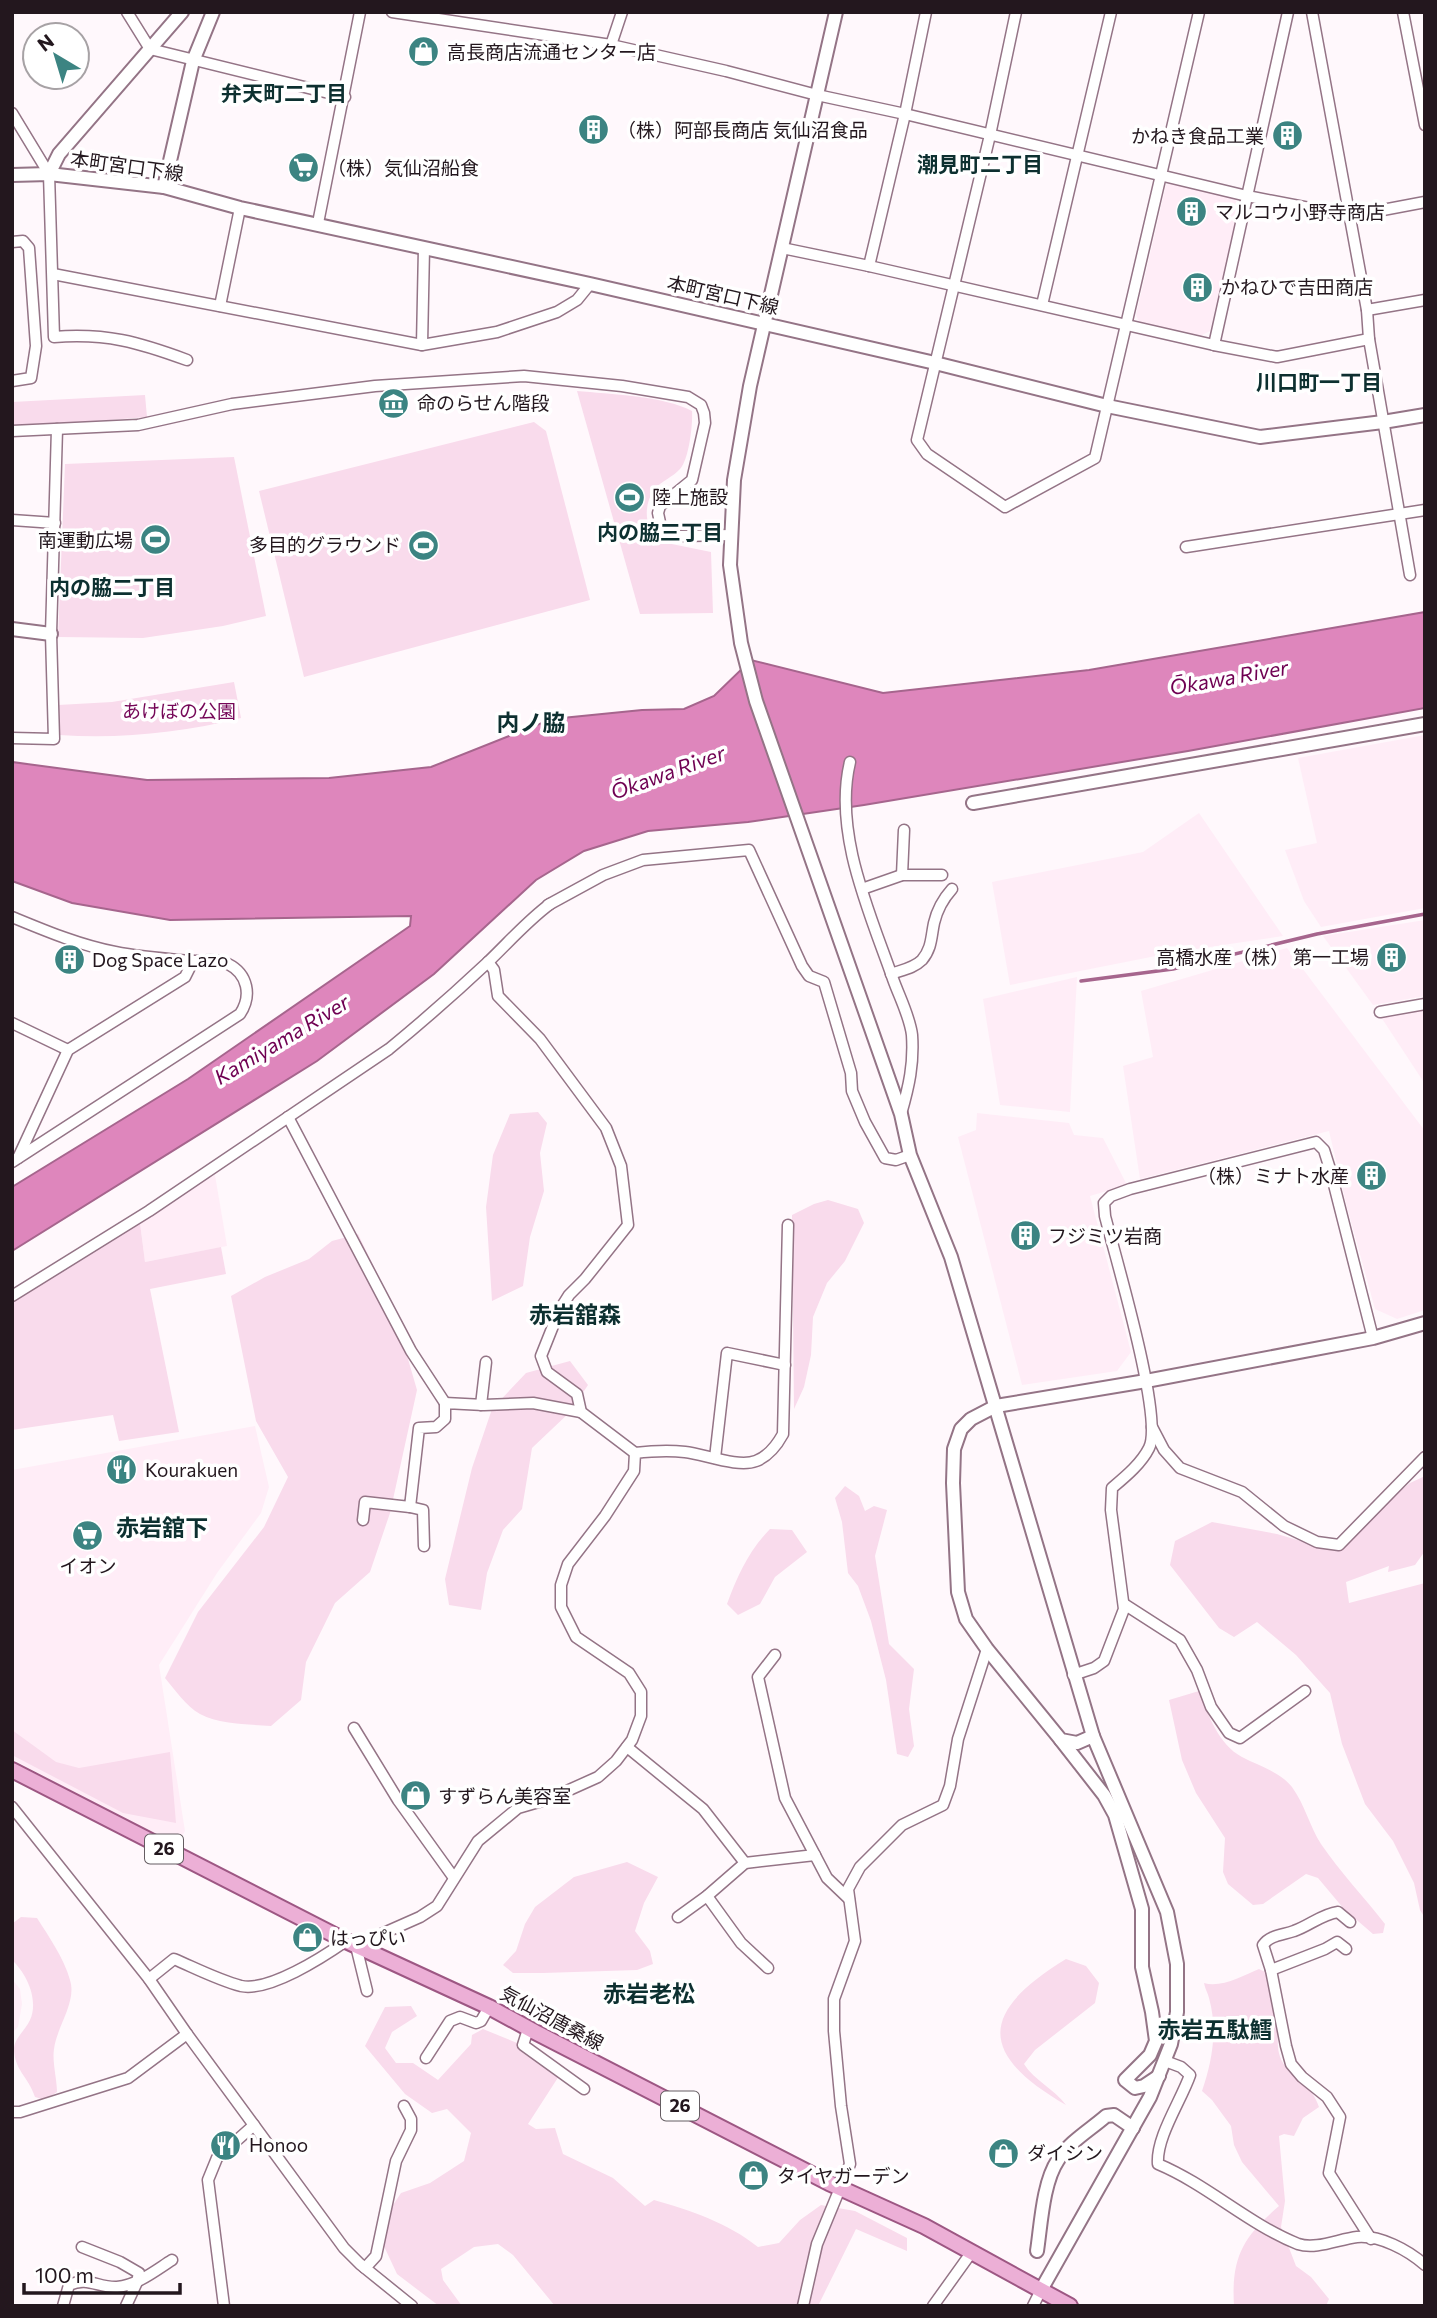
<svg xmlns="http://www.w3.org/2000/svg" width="1437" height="2318" font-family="Commissioner,'Noto Sans JP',sans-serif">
	<rect width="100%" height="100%" fill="#fff8fc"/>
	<g fill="#ffedf7">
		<path d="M1174,182L1234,197L1239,207L1210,331L1200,336L1139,322L1136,315L1166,185Z"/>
		<path d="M1425,735V908L1321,927L1304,901L1285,850L1317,843L1298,758Z"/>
		<path d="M1199,813L1283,936L1176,952L1010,985L992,882L1143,852Z"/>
		<path d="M1425,920V996L1373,1005L1323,936Z"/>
		<path d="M1287,948L1425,1131V1310L1397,1319L1375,1309L1347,1207L1329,1131L1140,1179L1123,1066L1153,1057L1141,991Z"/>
		<path d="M1077,977L1070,1112L1000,1105L983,999Z"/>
		<path d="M1425,1009V1084L1381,1017Z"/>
		<path d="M977,1113L1069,1123L1074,1135L1103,1138L1127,1185L1090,1196L1131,1352L1117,1371L1022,1385L958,1137L976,1130Z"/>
		<path d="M215,1175L227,1246L145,1262L140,1223L182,1193Z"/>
		<path d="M255,1426L269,1487L261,1513L217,1573L159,1665L185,1831L176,1847L12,1759V1470Z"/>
		<path d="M12,1979L20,1989L22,2004L18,2027L12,2033Z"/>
	</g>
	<g fill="#f9dbec">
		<path d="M577,391C609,394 664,396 692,411C693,424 689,460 680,469C673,477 661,481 654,490C643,505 645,527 657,541L711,552L713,613L640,614Z"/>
		<path d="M145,395L147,417L12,428V402Z"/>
		<path d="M534,422L546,431L590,600L304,677L259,491Z"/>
		<path d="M234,457L266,616L223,626L143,638L58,637L65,464Z"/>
		<path d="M234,682L241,718C180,733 121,739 59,735L58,705L112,702Z"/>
		<path d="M538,1112L547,1123L540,1153L544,1191L530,1237L523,1286L492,1301L486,1207L493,1155L510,1114Z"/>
		<path d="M828,1200L858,1209L864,1223L845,1261L827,1283L813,1317L811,1355L804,1387L794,1409L792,1215L814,1204Z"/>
		<path d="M140,1223L145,1262L221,1247L226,1274L150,1289L179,1432L119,1441L113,1415L12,1430V1302Z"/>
		<path d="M358,1234L392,1304L417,1390L390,1513L370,1572L335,1603L306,1662L301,1700L271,1726C248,1724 221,1725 200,1714C186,1706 175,1690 165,1678L198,1612L264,1527L288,1477L256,1421L231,1296L265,1277L309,1259L332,1241Z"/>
		<path d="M570,1361L588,1385L570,1412L532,1448L522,1509L503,1530L487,1573L481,1610L449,1605L445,1579L472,1468L492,1409L526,1373Z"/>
		<path d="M1425,1476V1551L1415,1565L1388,1572L1389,1566L1346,1582L1349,1603L1425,1583V1918L1420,1910L1414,1883L1393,1841L1365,1804L1342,1744L1330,1693L1296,1655L1257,1622L1234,1637L1219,1628L1170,1565L1175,1541L1212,1522L1277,1534L1318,1546L1350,1535L1380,1507L1410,1483Z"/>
		<path d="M845,1486L859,1496L865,1511L874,1506L887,1510L875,1556L889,1644L914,1669L909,1709L914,1746L908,1757L897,1754L886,1680L871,1621L858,1586L848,1573L842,1522L835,1498Z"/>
		<path d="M770,1529L792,1530L807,1552L775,1577L760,1604L738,1615L727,1604C738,1575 748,1552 770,1529Z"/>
		<path d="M1199,1691C1208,1714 1218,1744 1242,1757C1259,1766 1279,1771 1292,1787C1305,1805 1310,1827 1321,1844C1340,1872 1364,1897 1385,1924L1383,1933L1373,1934L1344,1909L1318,1878L1306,1874L1263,1904L1253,1905L1228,1884L1223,1872L1225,1838L1196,1793L1182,1760L1169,1700Z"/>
		<path d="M12,1730L56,1762L79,1768L170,1752L176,1823L123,1813L12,1755Z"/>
		<path d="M627,1862L658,1877L644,1903L635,1931L650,1951L653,1964L637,1970L543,1973H513L503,1965L516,1951L525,1924L535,1907L574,1877Z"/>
		<path d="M21,1917L37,1918C49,1937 64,1958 70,1980C77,2002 57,2026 54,2049C52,2062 57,2079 57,2092L45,2100L35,2097C28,2076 14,2070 14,2048C15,2038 26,2029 30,2020C39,2000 27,1974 12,1960V1924Z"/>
		<path d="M1066,1959L1086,1966L1099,1983L1095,2003L1035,2050L1024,2064C1034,2080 1054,2089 1066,2105C976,2053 981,2011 1066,1959Z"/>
		<path d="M1259,1969L1265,1972C1271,1987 1276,2002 1278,2019C1279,2036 1274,2051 1285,2066C1296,2083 1311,2083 1319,2107L1303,2118L1294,2136L1284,2134L1279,2136L1285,2201L1281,2227L1296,2266L1311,2277L1329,2299L1326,2306H1234C1231,2257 1243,2237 1279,2206L1242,2162L1234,2145L1231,2126L1212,2100L1202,2091C1212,2062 1218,2030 1209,1998C1208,1993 1205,1989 1204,1983C1221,1988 1243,1976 1259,1969Z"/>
		<path d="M411,2006L417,2016L392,2032L385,2048L396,2063H413L438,2080L471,2044L472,2035L483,2029L517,2043L526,2055L547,2065L559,2076L528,2124L536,2129L555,2128L563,2154L613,2178L645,2206L654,2200C690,2210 728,2223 758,2247L779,2243L800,2220L821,2205L855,2211L907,2238V2251L856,2229L818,2306H555L513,2255L498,2244L474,2247L441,2269L443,2280L462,2306H439L397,2274L382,2242L383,2220L401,2193L430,2183L464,2161L471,2133L447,2109L432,2113L405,2094L365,2046L385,2007Z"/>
	</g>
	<path fill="#de86bc" stroke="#a6658d" stroke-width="2" d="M1425,612V708L1188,751L864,805L748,822L648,831L584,851L536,880L434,974L317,1061L12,1251V1187L188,1079L410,926L411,916L170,920L72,903L12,881V762L147,780L329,778L431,767L552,719L642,710L684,709L714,696L751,660L883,693L1089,670Z"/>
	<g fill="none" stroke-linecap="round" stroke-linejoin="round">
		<path stroke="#a6658d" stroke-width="3.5" d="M1081,981L1173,969L1317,934L1425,914"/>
		<defs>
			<g id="minor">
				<path d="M127,12L150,49L345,97"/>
				<path d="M392,12L611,45L726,71L817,95L905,114L1247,196L1351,216L1425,202"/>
				<path d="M1016,12L990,135L917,440L927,454L1005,507L1095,458L1199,12"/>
				<path d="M1312,12L1367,310L1369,339L1410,575"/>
				<path d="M1403,12L1425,125"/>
				<path d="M611,45L622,12"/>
				<path d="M12,113L49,174L54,337C107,333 138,342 187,360"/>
				<path d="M318,223L360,12"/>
				<path d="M12,242L23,241L29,248L36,346L31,378L12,381"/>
				<path d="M782,248L869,266L1214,345L1277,357L1369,339"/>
				<path d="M869,266L905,114L926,12"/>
				<path d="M53,274L422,345L497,332L557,312L577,300L590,284"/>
				<path d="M1042,305L1111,12"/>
				<path d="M220,306L240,208"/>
				<path d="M1367,310L1425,300"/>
				<path d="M422,345L424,248"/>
				<path d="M1214,345L1288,12"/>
				<path d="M12,431L138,425L232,404L375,386L524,376L622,386L688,397L701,405L704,413L705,423L692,480L660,506L658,513L661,527L679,536L732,535"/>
				<path d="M12,520L55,523"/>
				<path d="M1186,547L1425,510"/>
				<path d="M12,738L54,739L51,634L57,429"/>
				<path d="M850,762C833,833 870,913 893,979C899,996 910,1017 912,1035C914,1064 909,1086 901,1114"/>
				<path d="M902,875L904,830"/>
				<path d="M862,889L902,875H942"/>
				<path d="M548,905L603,875L643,860L749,850L802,966L809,976L824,982L851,1073L852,1091L865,1122L885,1158L896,1160L910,1155"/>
				<path d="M12,917C46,931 79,945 115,952C139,957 166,959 191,961C203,961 217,958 228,964C248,974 252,996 240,1014L12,1162"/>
				<path d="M488,962L494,970L498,996L540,1039L606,1128L621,1166L628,1225L585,1279L569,1295L559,1311L541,1356L547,1372L577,1394L581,1412L635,1453"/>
				<path d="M891,974C902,970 914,968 922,960C932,948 931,937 934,923C937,910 943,899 952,889"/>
				<path d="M1380,1012L1425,1004"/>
				<path d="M12,1023L68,1050"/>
				<path d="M288,1117L411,1351L445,1403"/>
				<path d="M18,1158L68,1050L185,977L193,961"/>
				<path d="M12,1296L149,1211L389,1049C422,1022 455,993 487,963C508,943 527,921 550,904"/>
				<path d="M481,1405L486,1362"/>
				<path d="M1152,1427L1164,1450L1180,1468L1242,1492L1284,1526L1317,1542L1339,1545L1425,1457"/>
				<path d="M715,1458L727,1353L785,1365"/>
				<path d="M410,1507L423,1510L424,1546"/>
				<path d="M363,1520L365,1502L410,1507L419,1428L436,1427L445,1419V1403L484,1405L533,1403L581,1412"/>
				<path d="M1124,1604L1180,1640L1197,1670L1211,1707L1229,1733L1240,1738L1305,1691"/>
				<path d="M775,1655L758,1677L785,1798L827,1878L849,1899"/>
				<path d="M1073,1675L1094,1668L1104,1661L1124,1609L1111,1510L1112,1488C1125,1477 1141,1464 1149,1448C1164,1419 1115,1256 1105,1216L1104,1203L1111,1196L1130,1189L1316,1142L1324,1150L1330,1169L1373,1338"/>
				<path d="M354,1728L398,1800L454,1878"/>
				<path d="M627,1747L703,1809L745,1863"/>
				<path d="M12,1807L149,1979L187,2034L344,2248L360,2264L412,2306"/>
				<path d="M707,1896L741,1943L768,1968"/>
				<path d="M678,1917L707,1896L745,1863L815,1855"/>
				<path d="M1350,1922L1338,1912C1322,1914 1309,1926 1294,1931C1283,1935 1270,1935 1263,1945L1271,1970L1286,2046L1291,2064L1302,2077L1327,2097L1340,2117L1329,2173L1371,2239"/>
				<path d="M356,1946L367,1991"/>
				<path d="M360,1948L377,1936L420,1917L437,1906L478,1841L518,1808L549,1799L598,1777L616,1761L632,1740L641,1716V1692L629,1673L576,1637L561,1607V1585L568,1564L605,1516L634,1471L635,1453C652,1451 668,1450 685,1452C704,1454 738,1468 756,1461C769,1456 777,1445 783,1434L788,1225"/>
				<path d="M1271,1970L1325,1949L1337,1942L1346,1949"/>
				<path d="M149,1979L174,1959C195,1968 218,1980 241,1986C269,1992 323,1957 346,1941"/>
				<path d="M528,2029L523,2045L584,2089"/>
				<path d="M426,2058L450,2021L460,2017L476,2023L481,2021L489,2007"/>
				<path d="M1165,2061L1181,2067L1190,2075C1181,2101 1156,2137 1158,2164C1208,2185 1248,2224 1298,2244C1316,2250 1339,2239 1357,2237C1380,2235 1408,2250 1425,2265"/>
				<path d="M12,2112H20L128,2078L187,2034"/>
				<path d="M82,2247L120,2262L139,2273L137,2282L126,2306"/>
				<path d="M365,2268L376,2256L396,2161L411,2130V2119L404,2106"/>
				<path d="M63,2306L69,2285C88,2276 98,2288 117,2287C138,2285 156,2270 172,2260"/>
				<path d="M224,2306L208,2180L217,2158L254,2125"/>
				<path d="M803,2306L817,2244L850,2164L841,2106L834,2031V1999L855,1941L848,1889L860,1867L902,1825L943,1805L950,1786L958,1739L987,1649"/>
				<path d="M933,2306L971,2253"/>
				<path d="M1033,2306L1041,2290"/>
			</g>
			<g id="tertiary">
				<path d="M836,12L750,386L734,480L730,565L741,643L756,701L901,1114L910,1155L951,1257L1093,1736"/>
				<path d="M49,174L59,154L182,12"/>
				<path d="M12,175L49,174L164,187L240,208L590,284L935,363L1107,406L1260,437L1383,422L1425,415"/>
				<path d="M164,187L193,61L213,12"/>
				<path d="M12,629L51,634"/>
				<path d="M973,803L1425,724"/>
				<path d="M1061,1740L1104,1795L1115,1815L1142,1909V1967L1152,2012L1156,2041L1150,2055L1125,2080L1135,2088L1144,2086L1159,2076"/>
				<path d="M1037,2251C1041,2224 1043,2182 1058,2160C1069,2142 1090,2130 1106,2116L1114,2115L1133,2128"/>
				<path d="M1041,2290L1150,2097L1171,2044L1177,2012V1964L1167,1912L1093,1736L1077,1743L1061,1740L987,1649L966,1619L958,1592L953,1483L954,1449L961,1429L971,1419L996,1406L1146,1381L1373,1338L1425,1323"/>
			</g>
			<path id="primary" d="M12,1770L346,1941L489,2007L535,2032L829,2183L924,2226L1070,2306"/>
		</defs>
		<use href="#minor" stroke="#947486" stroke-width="13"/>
		<use href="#tertiary" stroke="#947486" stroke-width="16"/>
		<use href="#primary" stroke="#9d5783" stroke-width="18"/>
		<use href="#minor" stroke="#fff" stroke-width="10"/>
		<use href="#tertiary" stroke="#fff" stroke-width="12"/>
		<use href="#primary" stroke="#ecafd6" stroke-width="14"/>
	</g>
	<defs>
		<symbol id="shop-disc" viewBox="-11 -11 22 22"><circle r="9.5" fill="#3c8482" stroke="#fff"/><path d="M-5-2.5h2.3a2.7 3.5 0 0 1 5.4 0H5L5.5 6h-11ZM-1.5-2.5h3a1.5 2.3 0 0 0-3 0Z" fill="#fff"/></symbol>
		<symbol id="building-disc" viewBox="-11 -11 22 22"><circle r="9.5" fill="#3c8482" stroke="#fff"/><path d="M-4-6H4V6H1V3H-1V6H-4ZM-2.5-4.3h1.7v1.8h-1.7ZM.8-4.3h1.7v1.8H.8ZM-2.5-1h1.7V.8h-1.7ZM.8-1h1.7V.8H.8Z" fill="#fff"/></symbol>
		<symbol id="supermarket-disc" viewBox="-11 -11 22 22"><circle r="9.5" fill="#3c8482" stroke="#fff"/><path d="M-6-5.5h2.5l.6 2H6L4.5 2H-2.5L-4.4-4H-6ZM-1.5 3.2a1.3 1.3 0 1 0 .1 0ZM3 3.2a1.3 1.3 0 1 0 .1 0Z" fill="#fff"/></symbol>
		<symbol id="museum-disc" viewBox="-11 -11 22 22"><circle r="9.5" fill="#3c8482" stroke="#fff"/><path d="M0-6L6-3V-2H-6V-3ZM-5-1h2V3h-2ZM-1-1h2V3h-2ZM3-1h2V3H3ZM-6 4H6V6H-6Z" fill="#fff"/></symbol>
		<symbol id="stadium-disc" viewBox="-11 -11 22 22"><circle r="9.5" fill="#3c8482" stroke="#fff"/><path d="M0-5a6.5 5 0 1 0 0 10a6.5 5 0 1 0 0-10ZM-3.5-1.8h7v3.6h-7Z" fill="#fff"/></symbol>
		<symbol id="restaurant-disc" viewBox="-11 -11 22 22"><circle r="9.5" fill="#3c8482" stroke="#fff"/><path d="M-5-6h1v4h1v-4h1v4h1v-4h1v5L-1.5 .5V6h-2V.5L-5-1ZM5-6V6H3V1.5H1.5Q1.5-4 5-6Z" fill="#fff"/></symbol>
	</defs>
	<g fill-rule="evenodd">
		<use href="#shop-disc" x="406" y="34" width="35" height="35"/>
		<use href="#building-disc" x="576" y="112" width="35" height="35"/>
		<use href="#building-disc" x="1270" y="118" width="35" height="35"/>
		<use href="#supermarket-disc" x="286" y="150" width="35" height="35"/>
		<use href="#building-disc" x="1174" y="194" width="35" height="35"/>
		<use href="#building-disc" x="1180" y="270" width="35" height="35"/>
		<use href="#museum-disc" x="376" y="386" width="35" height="35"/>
		<use href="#stadium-disc" x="612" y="480" width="35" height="35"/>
		<use href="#stadium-disc" x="138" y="522" width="35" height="35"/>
		<use href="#stadium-disc" x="406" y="528" width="35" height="35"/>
		<use href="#building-disc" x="1374" y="940" width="35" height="35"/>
		<use href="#building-disc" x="52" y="942" width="35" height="35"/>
		<use href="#building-disc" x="1354" y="1158" width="35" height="35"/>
		<use href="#building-disc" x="1008" y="1218" width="35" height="35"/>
		<use href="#restaurant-disc" x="104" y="1452" width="35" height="35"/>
		<use href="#supermarket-disc" x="70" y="1518" width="35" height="35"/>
		<use href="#shop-disc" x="398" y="1778" width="35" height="35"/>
		<use href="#shop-disc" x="290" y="1920" width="35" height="35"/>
		<use href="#restaurant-disc" x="208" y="2128" width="35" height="35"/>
		<use href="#shop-disc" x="986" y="2136" width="35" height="35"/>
		<use href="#shop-disc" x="736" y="2158" width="35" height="35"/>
	</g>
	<g text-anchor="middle" stroke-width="7" stroke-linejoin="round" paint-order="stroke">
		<g fill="#fff" stroke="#655d62" stroke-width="2">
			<rect x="145" y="1834.5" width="38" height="29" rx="5"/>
			<rect x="661" y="2091.5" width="38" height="29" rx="5"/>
		</g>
		<g font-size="18" font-weight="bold" fill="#23171e">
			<text x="164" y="1855">26</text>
			<text x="680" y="2112">26</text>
		</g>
		<g font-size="19" fill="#23171e" stroke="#fff" text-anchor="start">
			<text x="447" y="59">高長商店流通センター店</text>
			<text x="617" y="137">（株）阿部長商店 気仙沼食品</text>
			<text x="1264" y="143" text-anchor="end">かねき食品工業</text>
			<text x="327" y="175">（株）気仙沼船食</text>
			<text x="1215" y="219">マルコウ小野寺商店</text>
			<text x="1221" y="294">かねひで吉田商店</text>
			<text x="417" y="410">命のらせん階段</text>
			<text x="652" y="504">陸上施設</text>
			<text x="133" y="547" text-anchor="end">南運動広場</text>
			<text x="401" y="552" text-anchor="end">多目的グラウンド</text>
			<text x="1369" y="964" text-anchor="end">高橋水産（株） 第一工場</text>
			<text x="92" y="967">Dog Space Lazo</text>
			<text x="1349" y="1183" text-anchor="end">（株）ミナト水産</text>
			<text x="1048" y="1243">フジミツ岩商</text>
			<text x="145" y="1477">Kourakuen</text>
			<text x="88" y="1573" text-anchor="middle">イオン</text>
			<text x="438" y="1803">すずらん美容室</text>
			<text x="330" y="1945">はっぴい</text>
			<text x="249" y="2152">Honoo</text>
			<text x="1027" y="2160">ダイシン</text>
			<text x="777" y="2183">タイヤガーデン</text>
		</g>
		<g font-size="19" fill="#23171e" stroke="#fff">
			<text transform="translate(127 166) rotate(8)" y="7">本町宮口下線</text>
			<text transform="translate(723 295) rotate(13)" y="7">本町宮口下線</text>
			<text transform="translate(552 2018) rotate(28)" y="7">気仙沼唐桑線</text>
		</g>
		<g font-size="19" fill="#750758" stroke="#fff">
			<text x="179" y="718">あけぼの公園</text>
		</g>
		<g font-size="21" font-weight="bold" fill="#0d3030" stroke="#fff">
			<text x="284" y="101">弁天町二丁目</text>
			<text x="980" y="172">潮見町二丁目</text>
			<text x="1319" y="390">川口町一丁目</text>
			<text x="660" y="540">内の脇三丁目</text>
			<text x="112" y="595">内の脇二丁目</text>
		</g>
		<g font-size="21" font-style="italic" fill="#6f0052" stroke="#fff">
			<text transform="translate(1229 678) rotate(-10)" y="7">Ōkawa River</text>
			<text transform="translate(668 773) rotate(-20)" y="7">Ōkawa River</text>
			<text transform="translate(282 1040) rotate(-31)" y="7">Kamiyama River</text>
		</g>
		<g font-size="23" font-weight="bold" fill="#0d3030" stroke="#fff">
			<text x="531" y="731">内ノ脇</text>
			<text x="575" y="1323">赤岩舘森</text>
			<text x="162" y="1536">赤岩舘下</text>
			<text x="649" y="2002">赤岩老松</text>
			<text x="1215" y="2038">赤岩五駄鱈</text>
		</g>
	</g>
	<rect width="1437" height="2318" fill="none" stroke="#23171e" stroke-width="28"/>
	<g transform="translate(56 56) rotate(322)"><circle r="33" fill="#ffffff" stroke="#a7a2a5" stroke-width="2"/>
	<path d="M0-5L12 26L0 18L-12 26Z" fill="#3c8482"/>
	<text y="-10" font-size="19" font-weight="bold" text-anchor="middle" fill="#23171e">N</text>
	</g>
	<path d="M24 2283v10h156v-10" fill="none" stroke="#23171e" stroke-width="3.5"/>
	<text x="35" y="2283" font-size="21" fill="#23171e" stroke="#ffffff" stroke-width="5" paint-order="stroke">100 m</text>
</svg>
